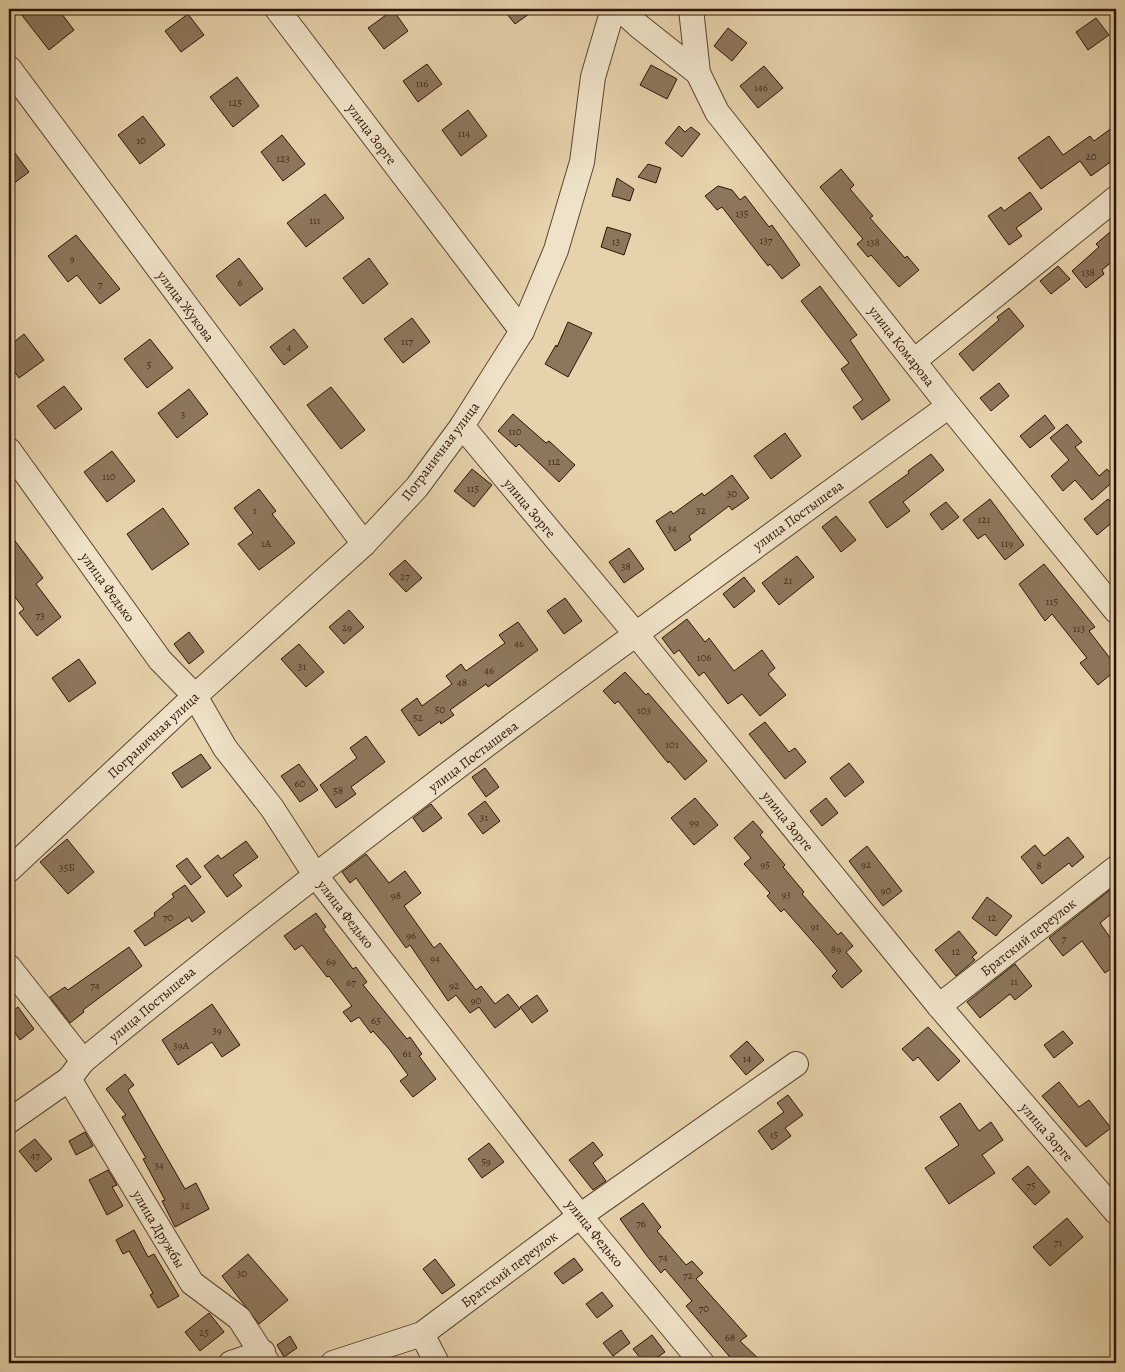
<svg xmlns="http://www.w3.org/2000/svg" width="1125" height="1372" font-family="Alegreya,serif">
	<rect width="100%" height="100%" fill="#e6d2ab"/>
	<filter id="stains"><feTurbulence type="fractalNoise" baseFrequency=".004" numOctaves="4"/><feColorMatrix values="0 0 0 0 .2 0 0 0 0 .09 0 0 0 0 .02 0 0 0 .5 -.17"/></filter>
	<radialGradient id="worn" r=".72"><stop offset=".6" stop-color="#630" stop-opacity="0"/><stop offset="1" stop-color="#630" stop-opacity=".3"/></radialGradient>
	<g fill="#8d775c" stroke="#2d1406">
		<path d="M17,9H58L74,30L49,50Z"/>
		<path d="M503,9H536L515,24Z"/>
		<path d="M393,10L408,31L384,49L368,28Z"/>
		<path d="M188,14L204,35L181,52L165,31Z"/>
		<path d="M1096,18L1109,35L1088,50L1076,32Z"/>
		<path d="M728,28L747,43L732,61L714,46Z"/>
		<path d="M427,64L442,84L418,102L403,81Z"/>
		<path d="M651,65L677,79L667,99L640,85Z"/>
		<path d="M764,66L783,88L758,108L740,86Z"/>
		<path d="M237,77L259,106L233,127L210,97Z"/>
		<path d="M468,110L487,136L461,156L442,130Z"/>
		<path d="M143,116L165,145L140,164L118,135Z"/>
		<path d="M1116,125V158L1091,176L1080,161L1041,189L1018,158L1049,136L1063,155L1090,136L1094,141Z"/>
		<path d="M679,126L685,132L691,127L700,134L682,157L665,143Z"/>
		<path d="M282,135L305,164L283,181L261,152Z"/>
		<path d="M9,145L29,172L9,187Z"/>
		<path d="M648,164L661,168L656,183L638,177Z"/>
		<path d="M841,169L854,185L850,189L873,216L870,218L905,258L907,256L919,270L899,287L871,255L868,257L857,244L863,239L820,187Z"/>
		<path d="M617,178L634,189L630,201L612,196Z"/>
		<path d="M718,186L732,190L740,200L745,196L769,227L772,225L800,265L782,279L770,264L768,266L722,207L717,210L705,196Z"/>
		<path d="M1030,192L1042,209L1016,228L1022,236L1009,245L988,216L1001,207L1004,211Z"/>
		<path d="M325,194L344,218L306,247L287,223Z"/>
		<path d="M607,227L631,234L624,255L601,247Z"/>
		<path d="M1116,227V258L1102,270L1104,274L1086,288L1072,271L1099,247L1096,244Z"/>
		<path d="M76,235L120,289L100,304L77,275L68,282L48,256Z"/>
		<path d="M239,258L263,289L240,306L216,276Z"/>
		<path d="M369,258L388,284L363,304L343,278Z"/>
		<path d="M1058,266L1070,279L1051,294L1040,281Z"/>
		<path d="M820,286L857,335L850,340L890,400L862,420L853,407L863,400L841,369L849,363L801,301Z"/>
		<path d="M1009,308L1024,326L973,371L959,354L999,320L997,317Z"/>
		<path d="M412,318L430,342L403,363L384,339Z"/>
		<path d="M568,322L592,333L568,377L545,364L556,345L557,347Z"/>
		<path d="M294,329L308,347L284,365L270,347Z"/>
		<path d="M24,334L44,360L19,378L9,364V346Z"/>
		<path d="M150,339L173,368L147,388L124,359Z"/>
		<path d="M999,383L1009,396L991,411L980,398Z"/>
		<path d="M64,386L82,409L55,429L37,406Z"/>
		<path d="M331,387L365,430L341,449L307,405Z"/>
		<path d="M189,389L208,414L177,438L158,413Z"/>
		<path d="M513,414L546,443L549,441L575,465L559,482L519,444L516,447L498,431Z"/>
		<path d="M1045,415L1055,428L1030,448L1020,436Z"/>
		<path d="M1067,424L1082,442L1075,447L1099,476L1107,469L1116,479L1092,500L1075,480L1063,491L1051,476L1069,460L1050,438Z"/>
		<path d="M785,433L801,456L771,479L754,456Z"/>
		<path d="M112,451L135,481L107,502L84,472Z"/>
		<path d="M931,454L944,470L903,502L910,511L887,528L869,502L909,473L908,471Z"/>
		<path d="M472,469L492,485L474,507L454,491Z"/>
		<path d="M732,475L749,498L732,510L729,506L689,536L691,540L675,551L656,521L671,511L673,514L702,493L704,496Z"/>
		<path d="M259,489L276,511L272,514L295,543L259,570L238,544L253,533L234,508Z"/>
		<path d="M990,499L1024,545L1005,560L985,534L978,539L963,520Z"/>
		<path d="M1108,499L1116,509V519L1097,535L1084,519Z"/>
		<path d="M946,502L959,517L942,530L930,514Z"/>
		<path d="M163,508L189,544L152,570L127,534Z"/>
		<path d="M836,516L856,540L841,552L822,527Z"/>
		<path d="M9,533L43,578L36,584L61,617L37,636L19,613L24,609L9,589Z"/>
		<path d="M629,548L644,569L624,583L609,562Z"/>
		<path d="M797,556L814,577L779,605L762,583Z"/>
		<path d="M405,560L422,578L406,592L389,574Z"/>
		<path d="M1044,564L1095,627L1089,631L1116,666V670L1098,685L1080,663L1087,658L1052,614L1045,621L1019,584Z"/>
		<path d="M744,577L755,591L734,608L723,594Z"/>
		<path d="M565,598L582,621L564,634L547,611Z"/>
		<path d="M349,610L364,627L344,644L329,627Z"/>
		<path d="M687,619L705,642L709,638L734,671L762,650L775,668L768,674L786,695L760,716L742,694L728,704L704,672L699,676L679,650L674,654L662,638Z"/>
		<path d="M518,622L538,650L488,687L486,684L450,710L454,715L441,724L440,721L419,736L401,710L417,698L422,706L452,684L446,676L461,664L466,671L505,643L499,635Z"/>
		<path d="M189,632L204,652L189,664L174,644Z"/>
		<path d="M299,644L324,672L306,687L281,659Z"/>
		<path d="M79,659L96,683L69,702L52,678Z"/>
		<path d="M625,672L646,695L648,693L707,761L685,780L669,761L668,763L618,701L615,704L603,691Z"/>
		<path d="M765,722L789,752L795,748L806,762L785,779L749,734Z"/>
		<path d="M366,736L385,762L351,787L356,794L336,808L320,785L357,758L350,748Z"/>
		<path d="M201,754L211,768L182,788L172,773Z"/>
		<path d="M849,763L864,782L845,797L830,778Z"/>
		<path d="M299,764L318,790L300,802L281,776Z"/>
		<path d="M485,768L499,787L486,797L472,777Z"/>
		<path d="M695,798L718,825L694,845L671,818Z"/>
		<path d="M826,798L838,813L822,826L810,811Z"/>
		<path d="M485,801L500,821L483,834L468,814Z"/>
		<path d="M431,804L442,818L423,832L413,818Z"/>
		<path d="M753,821L763,832L760,835L785,865L783,867L804,892L802,894L838,935L841,932L853,946L846,952L862,971L842,988L832,976L837,971L820,950L784,909L781,912L767,896L770,893L744,864L751,858L734,838Z"/>
		<path d="M1068,837L1084,857L1072,867L1069,863L1042,884L1021,857L1035,845L1044,856Z"/>
		<path d="M67,839L94,872L68,894L40,862Z"/>
		<path d="M246,841L258,857L233,875L242,886L227,897L204,866L218,855L221,859Z"/>
		<path d="M867,846L902,891L883,906L849,861Z"/>
		<path d="M366,854L389,883L405,871L421,893L404,906L434,948L440,943L476,990L481,986L495,1004L508,994L520,1009L495,1028L479,1007L470,1013L456,995L448,1001L410,945L406,948L356,878L350,883L342,872Z"/>
		<path d="M187,858L201,877L191,885L176,866Z"/>
		<path d="M185,885L205,912L192,922L189,917L145,946L134,931L155,916L154,913L174,897L172,894Z"/>
		<path d="M1116,885V910L1100,923L1116,946V965L1105,973L1082,941L1063,956L1049,938Z"/>
		<path d="M987,897L1012,916L996,936L972,918Z"/>
		<path d="M316,913L326,927L323,929L353,969L356,967L367,982L363,985L407,1039L410,1037L422,1054L419,1056L436,1079L413,1097L400,1081L408,1075L389,1049L373,1031L371,1033L359,1017L351,1022L343,1012L352,1006L329,976L327,977L302,945L295,950L284,936Z"/>
		<path d="M959,931L977,953L972,957L975,960L956,976L935,950Z"/>
		<path d="M129,947L142,966L83,1010L84,1012L70,1023L50,997L65,987L68,990Z"/>
		<path d="M1015,964L1032,986L1015,1000L1010,994L980,1018L967,1002Z"/>
		<path d="M537,995L548,1011L532,1023L520,1007Z"/>
		<path d="M212,1004L240,1045L222,1057L212,1042L178,1065L162,1040Z"/>
		<path d="M18,1007L34,1029L20,1040L9,1024V1014Z"/>
		<path d="M928,1027L960,1061L938,1081L918,1057L913,1061L902,1049Z"/>
		<path d="M1063,1031L1073,1043L1054,1058L1044,1045Z"/>
		<path d="M747,1041L764,1060L746,1075L730,1056Z"/>
		<path d="M125,1074L134,1085L128,1090L185,1189L196,1183L209,1209L175,1227L162,1201L165,1200L143,1159L146,1158L122,1117L126,1115L106,1089Z"/>
		<path d="M1059,1082L1079,1107L1089,1100L1111,1128L1086,1147L1042,1096Z"/>
		<path d="M788,1095L803,1115L785,1128L791,1136L772,1150L758,1131L784,1112L777,1103Z"/>
		<path d="M960,1103L979,1131L991,1122L1003,1140L982,1155L995,1173L949,1204L925,1168L959,1145L940,1117Z"/>
		<path d="M85,1132L93,1146L76,1155L69,1141Z"/>
		<path d="M35,1139L52,1159L36,1172L19,1151Z"/>
		<path d="M593,1142L603,1155L593,1163L606,1181L593,1190L569,1160Z"/>
		<path d="M489,1143L504,1162L482,1178L468,1159Z"/>
		<path d="M1028,1166L1050,1192L1035,1205L1012,1179Z"/>
		<path d="M108,1170L117,1185L112,1187L123,1206L107,1215L89,1180Z"/>
		<path d="M643,1203L661,1227L657,1231L686,1265L692,1261L703,1273L696,1279L747,1336L740,1341L763,1363H735L686,1306L692,1301L665,1269L661,1273L647,1256L620,1219Z"/>
		<path d="M1067,1218L1083,1237L1050,1266L1033,1247Z"/>
		<path d="M134,1230L148,1257L154,1254L179,1296L158,1308L150,1295L153,1293L129,1251L123,1254L116,1240Z"/>
		<path d="M248,1254L288,1300L259,1324L222,1276Z"/>
		<path d="M574,1258L583,1270L563,1284L554,1273Z"/>
		<path d="M435,1259L455,1285L442,1294L423,1269Z"/>
		<path d="M602,1292L613,1306L597,1318L586,1304Z"/>
		<path d="M209,1313L224,1332L200,1351L185,1332Z"/>
		<path d="M621,1330L630,1343L613,1356L603,1343Z"/>
		<path d="M652,1335L665,1352L649,1363H644L633,1349Z"/>
		<path d="M290,1336L297,1348L284,1357L277,1345Z"/>
	</g>
	<g fill="none" stroke-linecap="round" stroke-linejoin="round">
		<defs>
			<g id="minor">
				<path d="M277,9L522,331"/>
				<path d="M620,9L640,27L698,73"/>
				<path d="M691,9L698,73L717,112L949,406L1116,611"/>
				<path d="M9,68L364,544"/>
				<path d="M914,361L1116,198"/>
				<path d="M462,426L635,633L939,1006L1116,1212"/>
				<path d="M9,450L160,660L195,696L225,748L272,808L316,876L580,1216L702,1363"/>
				<path d="M9,870L195,696L364,544L417,487L462,426L522,331L556,250L582,162L593,77L613,9"/>
				<path d="M9,967L83,1061"/>
				<path d="M939,1006L1116,868"/>
				<path d="M69,1079L192,1283L239,1318L268,1363"/>
				<path d="M9,1121L69,1079L83,1061C362,831 656,618 949,406"/>
				<path d="M422,1334L437,1363"/>
				<path d="M231,1363L263,1352"/>
				<path d="M333,1363L422,1334L580,1216L796,1064"/>
			</g>
		</defs>
		<use href="#minor" stroke="#5b442f" stroke-width="26"/>
		<use href="#minor" stroke="#efe2c8" stroke-width="24"/>
	</g>
	<g text-anchor="middle" stroke-width="5" stroke-linejoin="round" paint-order="stroke">
		<g font-size="11" fill="#452d1c">
			<text x="422" y="87">116</text>
			<text x="761" y="91">146</text>
			<text x="235" y="106">125</text>
			<text x="464" y="137">114</text>
			<text x="141" y="144">10</text>
			<text x="1091" y="160">20</text>
			<text x="283" y="162">123</text>
			<text x="742" y="217">135</text>
			<text x="315" y="224">111</text>
			<text x="766" y="244">137</text>
			<text x="616" y="245">13</text>
			<text x="873" y="246">138</text>
			<text x="72" y="262">9</text>
			<text x="1088" y="276">138</text>
			<text x="240" y="286">6</text>
			<text x="100" y="288">7</text>
			<text x="407" y="345">117</text>
			<text x="289" y="351">4</text>
			<text x="149" y="368">5</text>
			<text x="183" y="418">3</text>
			<text x="515" y="435">110</text>
			<text x="554" y="465">112</text>
			<text x="109" y="480">110</text>
			<text x="473" y="492">115</text>
			<text x="732" y="497">30</text>
			<text x="255" y="514">1</text>
			<text x="701" y="514">32</text>
			<text x="984" y="523">121</text>
			<text x="672" y="532">34</text>
			<text x="266" y="547">1А</text>
			<text x="1007" y="547">119</text>
			<text x="626" y="570">38</text>
			<text x="405" y="580">27</text>
			<text x="788" y="584">21</text>
			<text x="1052" y="605">115</text>
			<text x="40" y="619">73</text>
			<text x="347" y="631">29</text>
			<text x="1079" y="632">113</text>
			<text x="519" y="647">46</text>
			<text x="704" y="661">106</text>
			<text x="302" y="670">31</text>
			<text x="489" y="674">46</text>
			<text x="462" y="686">48</text>
			<text x="440" y="713">50</text>
			<text x="644" y="714">103</text>
			<text x="418" y="721">52</text>
			<text x="672" y="748">101</text>
			<text x="300" y="787">60</text>
			<text x="338" y="794">58</text>
			<text x="484" y="821">31</text>
			<text x="694" y="826">99</text>
			<text x="765" y="868">95</text>
			<text x="866" y="868">92</text>
			<text x="1039" y="869">8</text>
			<text x="67" y="871">35Б</text>
			<text x="886" y="894">90</text>
			<text x="786" y="898">93</text>
			<text x="396" y="899">98</text>
			<text x="168" y="921">70</text>
			<text x="992" y="921">12</text>
			<text x="815" y="930">91</text>
			<text x="411" y="939">96</text>
			<text x="1064" y="942">7</text>
			<text x="836" y="953">89</text>
			<text x="956" y="955">12</text>
			<text x="435" y="962">94</text>
			<text x="331" y="965">69</text>
			<text x="1014" y="985">11</text>
			<text x="351" y="986">67</text>
			<text x="95" y="989">74</text>
			<text x="454" y="989">92</text>
			<text x="476" y="1004">90</text>
			<text x="376" y="1024">65</text>
			<text x="217" y="1034">39</text>
			<text x="181" y="1049">39А</text>
			<text x="407" y="1057">61</text>
			<text x="747" y="1062">14</text>
			<text x="774" y="1138">15</text>
			<text x="35" y="1159">47</text>
			<text x="486" y="1165">59</text>
			<text x="159" y="1169">34</text>
			<text x="1031" y="1189">75</text>
			<text x="185" y="1209">32</text>
			<text x="641" y="1227">76</text>
			<text x="1058" y="1246">71</text>
			<text x="663" y="1261">74</text>
			<text x="242" y="1277">30</text>
			<text x="688" y="1279">72</text>
			<text x="704" y="1312">70</text>
			<text x="204" y="1336">25</text>
			<text x="730" y="1341">68</text>
		</g>
		<g font-size="14" fill="#2d1406" stroke="#efe2c8">
			<text transform="translate(372 134) rotate(53)" y="5">улица Зорге</text>
			<text transform="translate(186 306) rotate(53)" y="5">улица Жукова</text>
			<text transform="translate(902 346) rotate(52)" y="5">улица Комарова</text>
			<text transform="translate(440 451) rotate(-53)" y="5">Пограничная улица</text>
			<text transform="translate(530 508) rotate(50)" y="5">улица Зорге</text>
			<text transform="translate(798 515) rotate(-36)" y="5">улица Постышева</text>
			<text transform="translate(108 587) rotate(54)" y="5">улица Федько</text>
			<text transform="translate(153 735) rotate(-43)" y="5">Пограничная улица</text>
			<text transform="translate(473 756) rotate(-37)" y="5">улица Постышева</text>
			<text transform="translate(788 821) rotate(51)" y="5">улица Зорге</text>
			<text transform="translate(346 914) rotate(52)" y="5">улица Федько</text>
			<text transform="translate(1028 937) rotate(-38)" y="5">Братский переулок</text>
			<text transform="translate(152 1004) rotate(-40)" y="5">улица Постышева</text>
			<text transform="translate(1047 1132) rotate(49)" y="5">улица Зорге</text>
			<text transform="translate(159 1229) rotate(59)" y="5">улица Дружбы</text>
			<text transform="translate(595 1233) rotate(51)" y="5">улица Федько</text>
			<text transform="translate(509 1269) rotate(-37)" y="5">Братский переулок</text>
		</g>
	</g>
	<rect width="1125" height="1372" fill="none" stroke="#e6d2ab" stroke-width="30"/>
	<rect x="10" y="10" width="1105" height="1352" fill="none" stroke="#2d1406" stroke-width="2.5"/>
	<rect x="15" y="15" width="1095" height="1342" fill="none" stroke="#2d1406"/>
	<rect width="100%" height="100%" filter="url(#stains)"/>
	<rect width="100%" height="100%" fill="url(#worn)"/>
</svg>
